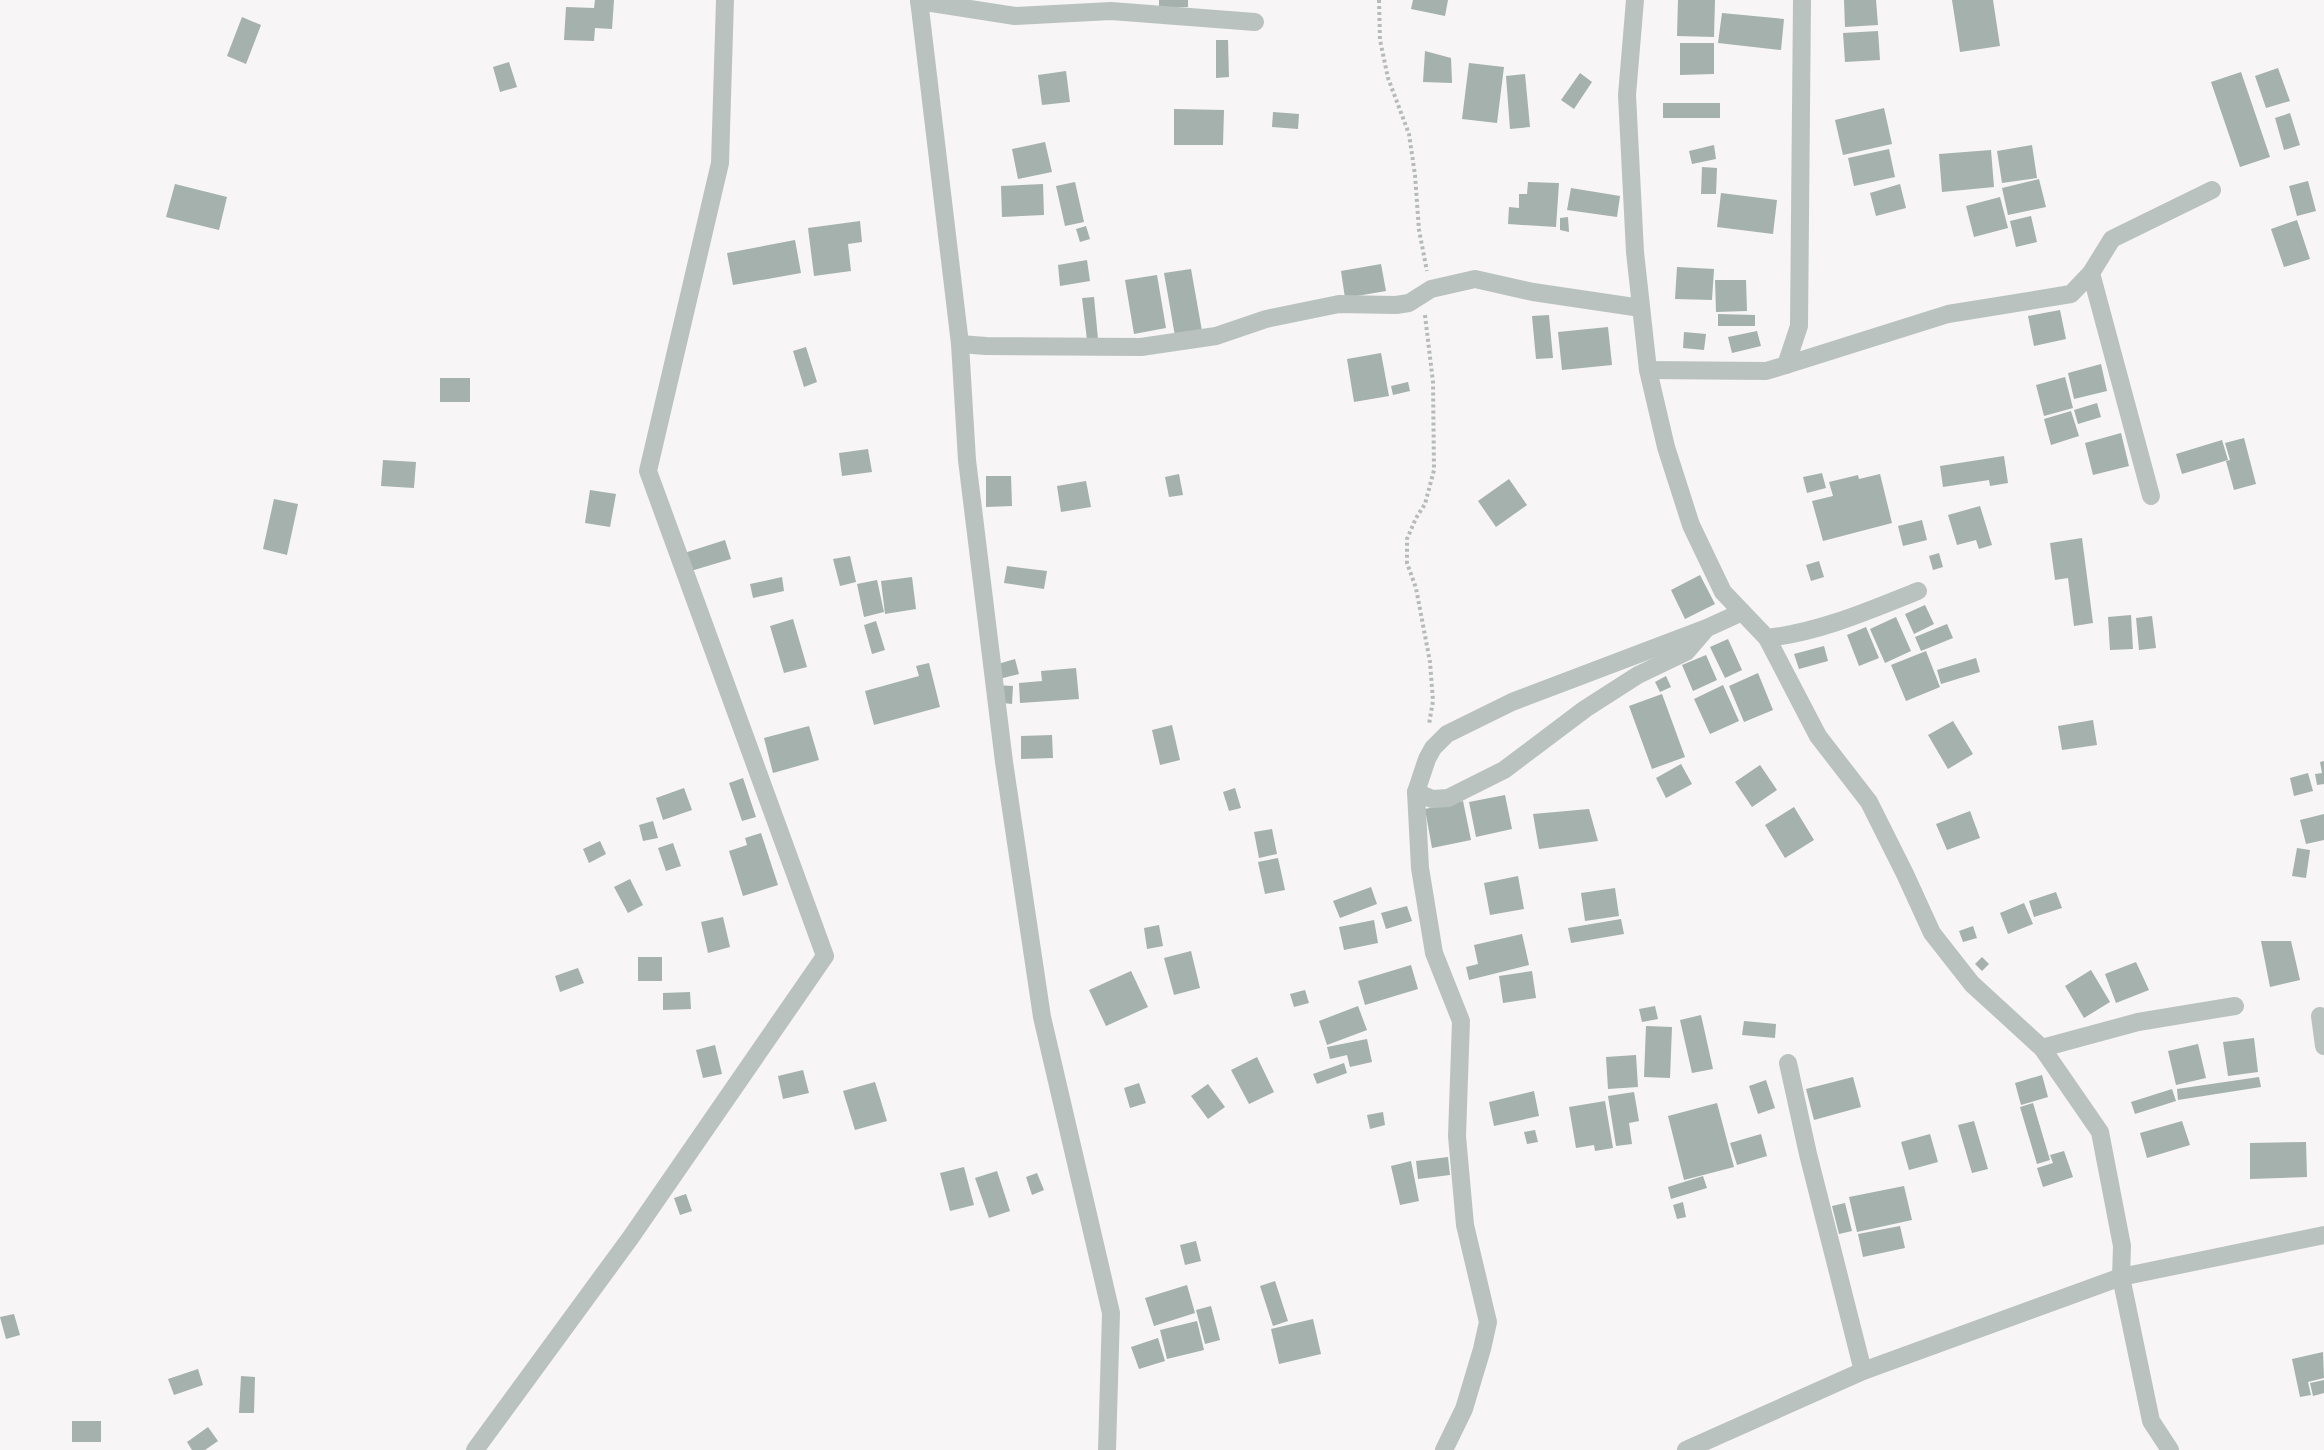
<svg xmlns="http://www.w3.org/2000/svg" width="2324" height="1450" font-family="Overpass,sans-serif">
	<rect width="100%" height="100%" fill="#f7f5f5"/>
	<g fill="#a4b1ad">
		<path d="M595,0H614L612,29L595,28L594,41L564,40L566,7L594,8Z"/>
		<path d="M1159,0H1188V7L1159,8Z"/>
		<path d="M1413,0H1448L1445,16L1411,9Z"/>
		<path d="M1678,0H1715L1714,37L1677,36Z"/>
		<path d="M1844,0H1876L1878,25L1845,27Z"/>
		<path d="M1952,0H1993L2000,46L1960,52Z"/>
		<path d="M1722,13L1784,19L1781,50L1718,43Z"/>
		<path d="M242,17L261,25L246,64L227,56Z"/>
		<path d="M1878,31L1880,60L1845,62L1843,33Z"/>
		<path d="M1216,40H1228L1229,77L1216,78Z"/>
		<path d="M1680,43H1714V74L1680,75Z"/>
		<path d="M1425,51L1451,58L1452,83L1423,82Z"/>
		<path d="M509,62L517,87L500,92L493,67Z"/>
		<path d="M1469,63L1504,67L1497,123L1462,119Z"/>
		<path d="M2278,68L2290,101L2266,108L2255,76Z"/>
		<path d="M1066,71L1070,102L1042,105L1038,75Z"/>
		<path d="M2241,72L2270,157L2240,167L2211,82Z"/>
		<path d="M1580,73L1592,82L1574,109L1561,100Z"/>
		<path d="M1525,74L1530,127L1510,129L1506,76Z"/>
		<rect x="1663" y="103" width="57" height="15"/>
		<path d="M1884,108L1892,144L1843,155L1835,120Z"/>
		<path d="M1174,109L1224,110L1223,145H1174Z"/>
		<path d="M1273,112L1299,114L1298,129L1272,127Z"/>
		<path d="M2290,113L2300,145L2284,150L2275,118Z"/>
		<path d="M1045,142L1052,172L1018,179L1012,149Z"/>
		<path d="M1714,145L1716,159L1692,164L1689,151Z"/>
		<path d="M2032,145L2037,178L2002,183L1997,151Z"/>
		<path d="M1889,149L1895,177L1854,186L1848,158Z"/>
		<path d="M1991,150L1994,187L1942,192L1939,154Z"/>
		<path d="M1702,167L1717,168L1716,194H1701Z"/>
		<path d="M2039,179L2046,207L2008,215L2002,188Z"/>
		<path d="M2308,181L2316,211L2297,216L2289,186Z"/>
		<path d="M1075,182L1084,222L1065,226L1056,186Z"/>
		<path d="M1528,182L1559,183L1556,227L1508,224L1509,207L1519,208V194H1527Z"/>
		<path d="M175,184L227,197L219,230L166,217Z"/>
		<path d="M1043,184L1044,215L1002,217L1001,186Z"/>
		<path d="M1900,184L1906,208L1876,216L1870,193Z"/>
		<path d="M1571,188L1620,196L1617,217L1567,210Z"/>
		<path d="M1721,193L1777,200L1773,234L1717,227Z"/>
		<path d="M2000,197L2008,228L1974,237L1966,206Z"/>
		<path d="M2031,216L2037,242L2016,247L2010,221Z"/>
		<path d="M1568,217L1569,232L1560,230V218Z"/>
		<path d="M2297,220L2310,259L2284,267L2271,229Z"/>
		<path d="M860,221L862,242L848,244L851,271L814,276L808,228Z"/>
		<path d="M1086,226L1090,239L1080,242L1076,229Z"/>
		<path d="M795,240L801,273L733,285L727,253Z"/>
		<path d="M1087,260L1090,281L1060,286L1058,265Z"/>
		<path d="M1381,264L1386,291L1345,298L1341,271Z"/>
		<path d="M1677,267L1714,269L1712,300L1675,299Z"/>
		<path d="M1191,269L1202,331L1175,336L1164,273Z"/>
		<path d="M1157,275L1166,328L1134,334L1125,280Z"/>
		<path d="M1715,280H1746L1747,311L1716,312Z"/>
		<path d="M1094,297L1098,339L1087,340L1082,298Z"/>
		<path d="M2060,310L2066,339L2034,346L2028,316Z"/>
		<path d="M1718,314L1755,315V326H1718Z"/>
		<path d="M1549,315L1553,358L1536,359L1532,316Z"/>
		<path d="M1608,327L1612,365L1562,370L1558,332Z"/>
		<path d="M1757,331L1761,346L1732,353L1728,337Z"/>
		<path d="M1684,332L1706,334L1704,350L1683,348Z"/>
		<path d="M806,347L817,382L804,387L793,351Z"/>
		<path d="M1381,353L1389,396L1354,402L1347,359Z"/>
		<path d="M2101,364L2107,391L2074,399L2068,373Z"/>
		<path d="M2065,377L2073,408L2044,416L2036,385Z"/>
		<rect x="440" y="378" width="30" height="24"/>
		<path d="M1408,382L1410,391L1393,395L1391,386Z"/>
		<path d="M2097,403L2101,417L2078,424L2074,410Z"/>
		<path d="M2071,411L2079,436L2051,445L2044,419Z"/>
		<path d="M2121,433L2129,466L2093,475L2085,443Z"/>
		<path d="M2244,438L2256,484L2234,490L2226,461L2230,460L2225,443Z"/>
		<path d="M2222,440L2228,460L2182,474L2176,454Z"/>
		<path d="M868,449L872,472L842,476L839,453Z"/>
		<path d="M2004,456L2008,483L1990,486L1989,480L1943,487L1940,466Z"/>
		<path d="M383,460L416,462L414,488L381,486Z"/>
		<path d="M1822,473L1826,488L1807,493L1803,477Z"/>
		<path d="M1179,474L1183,495L1169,497L1165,477Z"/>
		<path d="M1880,474L1892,523L1823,541L1812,501L1833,496L1829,482L1858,475L1859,479Z"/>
		<path d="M986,476H1011L1012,506L986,507Z"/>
		<path d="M1509,479L1527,505L1496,527L1478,501Z"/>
		<path d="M1086,481L1091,507L1061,512L1057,486Z"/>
		<path d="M590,490L616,494L610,527L585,523Z"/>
		<path d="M274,499L298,504L287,555L263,549Z"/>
		<path d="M1980,506L1992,545L1979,549L1976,540L1957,545L1948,515Z"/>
		<path d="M1922,520L1927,540L1903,546L1898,526Z"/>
		<path d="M2082,538L2093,623L2074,626L2068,578L2055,580L2050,543Z"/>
		<path d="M725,540L731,559L684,573L678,555Z"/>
		<path d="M1939,553L1943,567L1933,570L1929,556Z"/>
		<path d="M850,556L856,582L840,586L833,559Z"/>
		<path d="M1819,561L1824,577L1811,581L1806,565Z"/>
		<path d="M1007,566L1047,571L1044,589L1004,583Z"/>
		<path d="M1700,575L1715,604L1685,619L1671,590Z"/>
		<path d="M782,577L784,591L753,598L750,584Z"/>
		<path d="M912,577L916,609L885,614L881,581Z"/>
		<path d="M877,580L884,612L864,617L857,584Z"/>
		<path d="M1925,605L1934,624L1914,634L1905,614Z"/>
		<path d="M2131,615L2133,649L2110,650L2108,617Z"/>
		<path d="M2152,616L2156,648L2139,650L2136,618Z"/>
		<path d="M1896,617L1911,651L1885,663L1870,629Z"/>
		<path d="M793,619L807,667L784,673L770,626Z"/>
		<path d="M876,621L885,650L872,654L864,625Z"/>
		<path d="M1947,624L1953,638L1921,651L1915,637Z"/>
		<path d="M1866,627L1879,658L1859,666L1847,635Z"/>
		<path d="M1728,639L1742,670L1725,678L1710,647Z"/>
		<path d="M1824,646L1828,661L1799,669L1794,654Z"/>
		<path d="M1926,651L1940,687L1906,701L1891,665Z"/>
		<path d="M1706,655L1717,680L1693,691L1682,665Z"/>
		<path d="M1976,658L1980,672L1941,684L1937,670Z"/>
		<path d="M1015,659L1019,674L995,680L991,666Z"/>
		<path d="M929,663L940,707L874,725L865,691L919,676L916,666Z"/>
		<path d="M1076,668L1079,699L1020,703L1019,683L1042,681L1041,671Z"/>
		<path d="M1758,673L1773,710L1744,722L1729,686Z"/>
		<path d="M1666,676L1671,687L1660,692L1655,682Z"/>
		<path d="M995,685L1013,686L1012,704L994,702Z"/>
		<path d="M1723,685L1739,721L1710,734L1694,699Z"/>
		<path d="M1662,694L1685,757L1652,769L1629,706Z"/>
		<path d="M2093,720L2097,745L2062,750L2058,726Z"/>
		<path d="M1953,721L1973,754L1948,769L1928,735Z"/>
		<path d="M1172,725L1180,760L1160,765L1152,730Z"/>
		<path d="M809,726L819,760L773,773L764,738Z"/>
		<path d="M1052,735L1053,758L1021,759V736Z"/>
		<path d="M2324,761V784L2317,785L2315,774L2322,773L2320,762Z"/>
		<path d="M1681,764L1692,784L1666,798L1656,778Z"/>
		<path d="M1760,765L1777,790L1752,807L1735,782Z"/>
		<path d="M2308,773L2313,791L2294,796L2290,778Z"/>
		<path d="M743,778L756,817L742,821L729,783Z"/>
		<path d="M684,788L692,810L663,820L656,798Z"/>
		<path d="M1235,788L1241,808L1229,811L1223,792Z"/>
		<path d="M1505,795L1512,829L1476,837L1469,802Z"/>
		<path d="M1463,801L1471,840L1432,848L1425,809Z"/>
		<path d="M1794,807L1814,840L1785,858L1765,825Z"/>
		<path d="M1589,809L1598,841L1539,849L1533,814Z"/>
		<path d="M1970,811L1980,838L1947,850L1936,824Z"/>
		<path d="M2324,814V840L2306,844L2300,820Z"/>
		<path d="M653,821L658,838L643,841L639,825Z"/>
		<path d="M1272,829L1277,854L1259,858L1254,832Z"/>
		<path d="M761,833L778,885L743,896L729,851L747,845L745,838Z"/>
		<path d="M600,841L606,854L589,863L583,849Z"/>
		<path d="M673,843L681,866L666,871L658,848Z"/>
		<path d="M2297,848L2310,850L2306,878L2292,876Z"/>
		<path d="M1278,858L1285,890L1265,894L1258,862Z"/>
		<path d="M1518,876L1524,909L1490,915L1484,883Z"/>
		<path d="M630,879L643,905L628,913L614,887Z"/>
		<path d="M1371,887L1377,904L1340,918L1333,901Z"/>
		<path d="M1615,888L1619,916L1585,921L1581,893Z"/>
		<path d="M2056,892L2062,908L2034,917L2029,901Z"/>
		<path d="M2024,903L2033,924L2008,934L2000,913Z"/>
		<path d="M1407,906L1412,921L1386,929L1381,913Z"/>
		<path d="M723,917L730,947L708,953L701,922Z"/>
		<path d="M1621,919L1624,934L1571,943L1568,928Z"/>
		<path d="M1374,920L1378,943L1344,950L1339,927Z"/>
		<path d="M1159,925L1163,946L1147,949L1144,928Z"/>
		<path d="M1973,926L1977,938L1963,942L1959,931Z"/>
		<path d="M1522,934L1529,965L1469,980L1466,967L1478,964L1474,945Z"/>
		<path d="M2261,941H2291L2300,980L2270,987Z"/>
		<path d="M1191,951L1200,988L1174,995L1164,958Z"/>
		<rect x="638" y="957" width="24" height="24"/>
		<path d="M1982,957L1989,964L1982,971L1975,964Z"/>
		<path d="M2136,962L2149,990L2116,1003L2105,974Z"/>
		<path d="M1411,965L1418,989L1365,1005L1358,981Z"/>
		<path d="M578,968L584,983L560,992L555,976Z"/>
		<path d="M2091,970L2110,1002L2084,1018L2065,986Z"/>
		<path d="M1131,971L1148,1007L1106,1026L1089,990Z"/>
		<path d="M1532,971L1536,998L1503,1003L1499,976Z"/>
		<path d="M1305,990L1309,1003L1294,1007L1290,994Z"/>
		<path d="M690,992L691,1009L663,1010V993Z"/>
		<path d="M1358,1006L1367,1030L1327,1045L1319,1021Z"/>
		<path d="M1655,1006L1658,1019L1642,1022L1639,1009Z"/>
		<path d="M1701,1015L1713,1069L1692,1073L1680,1020Z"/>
		<path d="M1744,1021L1776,1024L1775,1038L1742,1035Z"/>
		<path d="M1646,1026L1672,1027L1670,1078L1644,1077Z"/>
		<path d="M2254,1038L2258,1072L2228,1076L2223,1042Z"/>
		<path d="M1367,1039L1372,1062L1350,1067L1347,1055L1330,1059L1327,1047Z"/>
		<path d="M2198,1044L2206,1078L2176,1085L2168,1051Z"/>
		<path d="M715,1045L722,1074L703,1078L696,1050Z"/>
		<path d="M1636,1055L1638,1087L1608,1089L1606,1057Z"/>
		<path d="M1257,1057L1274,1092L1249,1104L1231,1070Z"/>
		<path d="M1344,1063L1347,1073L1317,1084L1313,1074Z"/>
		<path d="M803,1070L809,1093L783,1099L778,1076Z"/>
		<path d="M2042,1075L2048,1097L2021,1105L2015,1083Z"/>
		<path d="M1853,1077L1861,1107L1814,1120L1806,1089Z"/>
		<path d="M2259,1077L2261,1087L2178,1100L2177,1089Z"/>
		<path d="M1766,1080L1775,1108L1758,1114L1749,1086Z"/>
		<path d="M875,1082L887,1121L855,1130L843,1091Z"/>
		<path d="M1139,1083L1146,1103L1130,1108L1124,1088Z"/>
		<path d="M1208,1084L1225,1107L1208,1119L1191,1096Z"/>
		<path d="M2172,1089L2176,1101L2135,1114L2131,1102Z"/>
		<path d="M1534,1091L1539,1116L1494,1126L1489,1102Z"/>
		<path d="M1634,1092L1639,1121L1629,1123L1632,1144L1616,1146L1608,1096Z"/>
		<path d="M1605,1101L1613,1148L1595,1151L1594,1145L1576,1148L1569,1107Z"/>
		<path d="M1717,1103L1734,1167L1684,1180L1668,1116Z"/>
		<path d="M2033,1103L2050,1160L2037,1164L2020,1107Z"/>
		<path d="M1383,1112L1385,1125L1370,1129L1367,1115Z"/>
		<path d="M1974,1121L1988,1169L1972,1173L1958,1125Z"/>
		<path d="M2182,1121L2190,1145L2147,1158L2140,1133Z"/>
		<path d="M1535,1130L1538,1142L1527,1144L1524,1132Z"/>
		<path d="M1761,1134L1767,1156L1737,1165L1730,1143Z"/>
		<path d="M1930,1134L1938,1162L1909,1170L1901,1142Z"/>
		<path d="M2306,1142L2307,1177L2250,1179V1143Z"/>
		<path d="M2064,1151L2073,1177L2043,1187L2037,1168L2053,1163L2050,1155Z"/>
		<path d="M1448,1157L1450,1175L1418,1179L1416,1161Z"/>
		<path d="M1411,1161L1419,1201L1400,1205L1391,1166Z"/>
		<path d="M964,1167L974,1205L950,1211L940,1173Z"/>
		<path d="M997,1171L1010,1211L989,1218L975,1178Z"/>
		<path d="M1037,1173L1044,1190L1032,1195L1026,1177Z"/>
		<path d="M1703,1176L1707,1188L1671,1199L1668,1187Z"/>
		<path d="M1904,1186L1912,1220L1857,1232L1849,1197Z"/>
		<path d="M686,1194L692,1211L680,1215L674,1198Z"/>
		<path d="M1683,1202L1686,1217L1677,1219L1673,1205Z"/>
		<path d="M1845,1203L1852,1231L1839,1234L1832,1206Z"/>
		<path d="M1900,1226L1905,1248L1863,1257L1858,1234Z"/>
		<path d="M1196,1241L1201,1261L1185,1265L1180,1245Z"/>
		<path d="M1275,1281L1288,1321L1273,1326L1260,1286Z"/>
		<path d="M1187,1285L1195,1313L1154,1326L1145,1298Z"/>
		<path d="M1211,1306L1220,1340L1205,1344L1196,1310Z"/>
		<path d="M14,1314L20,1335L6,1339L0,1317Z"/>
		<path d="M1313,1319L1321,1354L1279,1364L1271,1329Z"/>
		<path d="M1197,1321L1204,1350L1167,1359L1160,1330Z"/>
		<path d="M1158,1338L1165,1361L1139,1369L1131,1347Z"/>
		<path d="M2323,1352L2324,1378L2308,1382L2311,1395L2300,1397L2292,1359Z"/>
		<path d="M198,1369L203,1385L174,1395L168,1379Z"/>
		<path d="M241,1376L255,1377L254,1413H239Z"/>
		<path d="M2324,1380V1393L2313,1396L2310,1383Z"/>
		<rect x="72" y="1421" width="29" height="21"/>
		<path d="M208,1427L218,1441L205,1450H192L187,1442Z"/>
	</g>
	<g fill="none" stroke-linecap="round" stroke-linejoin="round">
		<g stroke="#b5bbb9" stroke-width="4" stroke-dasharray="3 3" stroke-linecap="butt">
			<path d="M1379,0L1380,40L1388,78L1409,134L1415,175L1419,230L1427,271"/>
			<path d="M1425,315L1433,382L1434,470L1425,504L1416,518L1407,539V563L1416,588L1430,662L1433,701L1429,724"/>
		</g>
		<g stroke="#bac2c0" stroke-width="18">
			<path d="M919,0L960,344L967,460L1004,762L1042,1017L1111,1313L1107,1450"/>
			<path d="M1635,0L1627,95L1635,252L1648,370L1666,447L1691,525L1723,592L1767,638C1820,632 1868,611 1918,591"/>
			<path d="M919,1L1015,16L1111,11L1255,22"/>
			<path d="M2091,273L2151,496"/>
			<path d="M960,344L986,346L1141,347L1216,336L1266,319L1339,304L1396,305L1409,303L1431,289L1475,279L1533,292L1641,308"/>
			<path d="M1786,365L1948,314L2071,294L2091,273L2112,239L2212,190"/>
			<path d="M1648,370L1766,371L1786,365L1799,326L1802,0"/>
			<path d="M1767,638L1818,736L1869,802L1905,874L1932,933L1972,984L2042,1048L2100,1132L2122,1246L2121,1277L2151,1421L2170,1450"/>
			<path d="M1416,792L1432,799L1448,798L1504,770L1585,709L1638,675L1686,652L1705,630"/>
			<path d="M2320,1016L2324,1046"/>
			<path d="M2042,1048L2138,1022L2235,1006"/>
			<path d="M1788,1063L1808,1154L1863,1371"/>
			<path d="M475,1450L631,1237L825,956L648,471L720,163L725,0"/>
			<path d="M1444,1450L1464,1409L1482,1349L1488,1322L1465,1225L1457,1136L1461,1021L1434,953L1420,868L1416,792L1427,759L1433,748L1447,734L1512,702L1707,628L1742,612"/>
			<path d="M1686,1450L1863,1371L2121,1277L2324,1235"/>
		</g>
	</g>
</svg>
